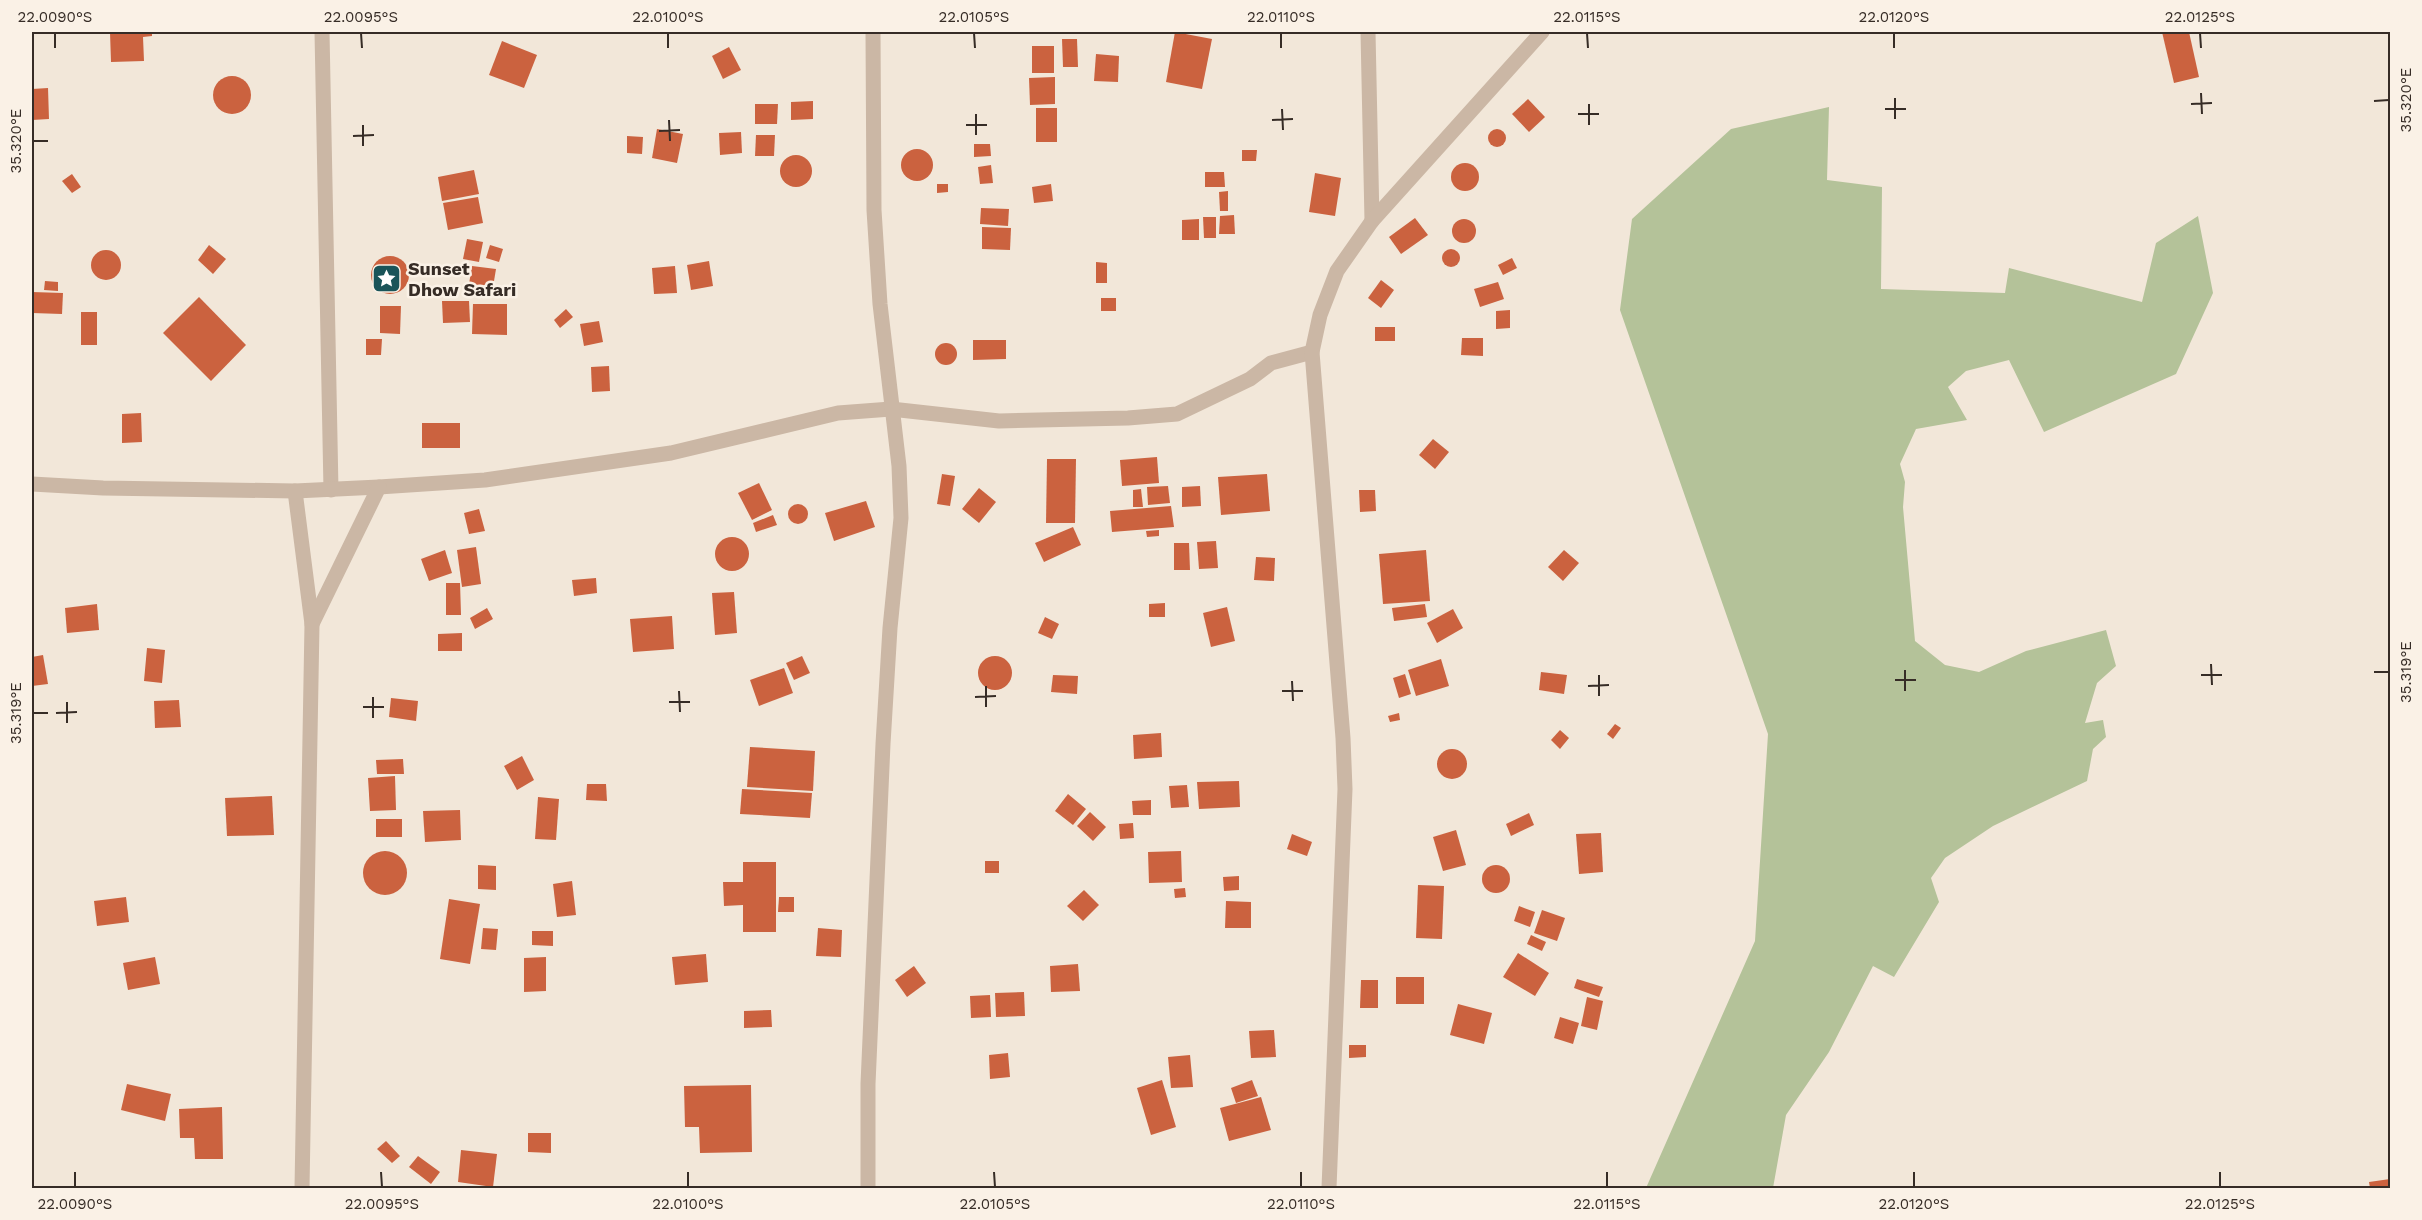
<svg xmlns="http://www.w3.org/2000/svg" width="2422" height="1220" font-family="'Work Sans',sans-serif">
	<rect width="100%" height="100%" fill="#f2e7d9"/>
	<path fill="#b4c299" d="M1829,107L1827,180L1882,187L1881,289L2005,293L2009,268L2142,302L2156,243L2198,216L2213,293L2176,374L2044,432L2009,360L1966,371L1948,387L1967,420L1916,429L1900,464L1905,482L1903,507L1915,641L1945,665L1979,672L2026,651L2106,630L2116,666L2097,683L2085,723L2103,720L2106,737L2093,749L2087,781L1993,826L1945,858L1931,878L1939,902L1894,977L1873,966L1829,1052L1786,1115L1773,1188H1646L1755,941L1768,734L1620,310L1632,219L1731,129Z"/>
	<g fill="#cb623f">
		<path d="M110,32H152V36L143,37L144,61L111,62Z"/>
		<path d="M1175,32L1212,39L1202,89L1166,82Z"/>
		<path d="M2162,32H2189L2199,77L2174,83Z"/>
		<path d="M1062,39H1077L1078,67H1063Z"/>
		<path d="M502,41L537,55L524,88L489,75Z"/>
		<rect x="1032" y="46" width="22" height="27"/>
		<path d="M729,47L741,70L723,79L712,56Z"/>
		<path d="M1096,54L1119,56L1118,82L1094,81Z"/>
		<circle cx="232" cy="95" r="19"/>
		<path d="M1055,77V104L1030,105L1029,78Z"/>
		<path d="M48,88L49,119L32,120V89Z"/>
		<path d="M1528,99L1545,117L1529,132L1512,114Z"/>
		<path d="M813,101V119L791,120V102Z"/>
		<path d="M755,104H778L777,124H755Z"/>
		<rect x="1036" y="108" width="21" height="34"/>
		<circle cx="1497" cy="138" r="9"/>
		<path d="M657,129L683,134L677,163L652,158Z"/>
		<path d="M741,132L742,153L720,155L719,133Z"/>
		<path d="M756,135H775L774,156H755Z"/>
		<path d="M627,136L643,137L642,154L627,153Z"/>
		<path d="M974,144H990L991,156L974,157Z"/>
		<circle cx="917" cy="165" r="16"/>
		<path d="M1242,150H1257L1256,161H1242Z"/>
		<circle cx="796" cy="171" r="16"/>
		<circle cx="1465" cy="177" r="14"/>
		<path d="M991,165L993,183L980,184L978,167Z"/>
		<path d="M474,170L479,194L442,201L438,177Z"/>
		<path d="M1205,172H1224L1225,187H1205Z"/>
		<path d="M1315,173L1341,178L1335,216L1309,212Z"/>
		<path d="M72,174L81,187L72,193L62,181Z"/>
		<path d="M937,184H948V192L937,193Z"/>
		<path d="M1051,184L1053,201L1034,203L1032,187Z"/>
		<path d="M1228,191V211H1220L1219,192Z"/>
		<path d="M478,197L483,223L448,230L443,203Z"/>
		<path d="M981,208L1009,209L1008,226L980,224Z"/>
		<path d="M1234,215L1235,234H1219L1220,216Z"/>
		<path d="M1203,217H1216V238H1204Z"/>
		<path d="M1415,218L1428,235L1401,254L1389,237Z"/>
		<circle cx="1464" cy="231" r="12"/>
		<path d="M1199,219V240H1182V220Z"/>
		<path d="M982,227L1011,228L1010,250L982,249Z"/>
		<path d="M467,239L483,242L479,262L463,259Z"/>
		<path d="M209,245L226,259L213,274L198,260Z"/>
		<path d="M490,245L503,249L499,262L486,258Z"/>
		<circle cx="1451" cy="258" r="9"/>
		<circle cx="106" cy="265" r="15"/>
		<circle cx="390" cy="275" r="19"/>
		<path d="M1512,258L1517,268L1503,275L1498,265Z"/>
		<path d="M709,261L713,286L691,290L687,265Z"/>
		<path d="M1096,262L1107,263V283H1096Z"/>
		<path d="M472,266L496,269L492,293L468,290Z"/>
		<path d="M675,266L677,293L654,294L652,268Z"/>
		<path d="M1381,280L1394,290L1381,308L1368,298Z"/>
		<path d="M45,281L58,282V291L44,290Z"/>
		<path d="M1498,282L1504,299L1480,307L1474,289Z"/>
		<path d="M32,292L63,293L62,314L32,313Z"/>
		<path d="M199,297L246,345L211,381L163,333Z"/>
		<rect x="1101" y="298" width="15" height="13"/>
		<path d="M442,301H469L470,322L443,323Z"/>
		<path d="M473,304H507V335L472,334Z"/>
		<path d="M380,306H401L400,334L380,333Z"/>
		<path d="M566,309L573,317L560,328L554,320Z"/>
		<path d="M1510,310V328L1496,329V311Z"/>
		<rect x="81" y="312" width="16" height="33"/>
		<path d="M599,321L603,342L584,346L580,324Z"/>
		<rect x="1375" y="327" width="20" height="14"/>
		<path d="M1462,338H1483V356L1461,355Z"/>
		<path d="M366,339H382L381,355H366Z"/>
		<path d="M973,340H1006V359L973,360Z"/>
		<circle cx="946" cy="354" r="11"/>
		<path d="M609,366L610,391L592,392L591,367Z"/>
		<path d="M141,413L142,442L122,443V414Z"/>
		<rect x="422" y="423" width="38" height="25"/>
		<path d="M1433,439L1449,452L1435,469L1419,455Z"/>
		<path d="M1157,457L1159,483L1122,486L1120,460Z"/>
		<path d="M1047,459H1076L1075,523H1046Z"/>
		<path d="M942,474L955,476L950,506L937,504Z"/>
		<path d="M1267,474L1270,511L1221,515L1218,477Z"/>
		<path d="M759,483L772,510L752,520L738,493Z"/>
		<path d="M1168,486L1170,503L1148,505L1147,487Z"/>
		<path d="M1200,486L1201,506L1182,507V487Z"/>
		<path d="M979,488L996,502L979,523L962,509Z"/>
		<path d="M1141,489L1143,507H1133V490Z"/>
		<path d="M1359,490H1375L1376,511L1360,512Z"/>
		<path d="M866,501L875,527L834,541L825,513Z"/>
		<circle cx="798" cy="514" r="10"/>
		<path d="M1171,506L1174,527L1112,532L1110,511Z"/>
		<path d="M479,509L485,531L469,534L464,513Z"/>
		<path d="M773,515L777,525L756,532L753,523Z"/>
		<path d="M1073,527L1081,545L1044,562L1035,543Z"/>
		<path d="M1159,530V536L1147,537L1146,531Z"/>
		<circle cx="732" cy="554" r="17"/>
		<path d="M1216,541L1218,568L1199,569L1197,542Z"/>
		<path d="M1174,543H1189L1190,570H1174Z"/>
		<path d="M476,547L481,584L462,587L457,550Z"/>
		<path d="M445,550L452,573L429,581L421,559Z"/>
		<path d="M1426,550L1430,601L1383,604L1379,554Z"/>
		<path d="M1564,550L1579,563L1563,581L1548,567Z"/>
		<path d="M1256,557L1275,558L1274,581L1254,580Z"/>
		<path d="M596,578L597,593L574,596L572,580Z"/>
		<path d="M446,583H460L461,615H446Z"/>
		<path d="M734,592L737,633L715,635L712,593Z"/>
		<path d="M1165,603V617H1149V604Z"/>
		<path d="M97,604L99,630L67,633L65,608Z"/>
		<path d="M1425,604L1427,617L1394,621L1392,608Z"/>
		<path d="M1227,607L1235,641L1211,647L1203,613Z"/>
		<path d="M487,608L493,619L475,629L470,618Z"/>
		<path d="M1453,609L1463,628L1437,643L1427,623Z"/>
		<path d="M672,616L674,649L633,652L630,619Z"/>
		<path d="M1045,617L1059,624L1052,639L1038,633Z"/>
		<path d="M462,633V651H438V634Z"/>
		<path d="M147,648L165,650L162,683L144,681Z"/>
		<path d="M43,655L48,684L32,686V657Z"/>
		<path d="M802,656L810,673L794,680L786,663Z"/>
		<circle cx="995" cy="673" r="17"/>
		<path d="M1441,659L1449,686L1416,696L1408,670Z"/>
		<path d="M784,668L793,693L759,706L750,680Z"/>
		<path d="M1541,672L1567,675L1564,694L1539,690Z"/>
		<path d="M1405,674L1411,694L1399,698L1393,678Z"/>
		<path d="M1053,675L1078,676L1077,694L1051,692Z"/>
		<path d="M391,698L418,701L416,721L389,717Z"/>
		<path d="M179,700L181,727L155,728L154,701Z"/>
		<path d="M1399,713L1400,720L1390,722L1388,716Z"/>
		<path d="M1615,724L1621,728L1613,739L1607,734Z"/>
		<path d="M1560,730L1569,738L1560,749L1551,740Z"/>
		<path d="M1161,733L1162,757L1134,759L1133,735Z"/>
		<path d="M750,747L815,751L813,791L747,787Z"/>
		<circle cx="1452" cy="764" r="15"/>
		<path d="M522,756L534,780L517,790L504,766Z"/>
		<path d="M403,759L404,774H377L376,760Z"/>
		<path d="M395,776L396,810L370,811L368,778Z"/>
		<path d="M1239,781L1240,807L1199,809L1197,782Z"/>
		<path d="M587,784H606L607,801L586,800Z"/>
		<path d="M1187,785L1189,807L1171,808L1169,786Z"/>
		<path d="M742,789L812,793L810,818L740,814Z"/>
		<path d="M1068,794L1086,809L1073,825L1055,811Z"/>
		<path d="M272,796L274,835L227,836L225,798Z"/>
		<path d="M538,797L559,799L556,840L535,839Z"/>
		<path d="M1151,800V815H1133L1132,801Z"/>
		<path d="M460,810L461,840L425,842L423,811Z"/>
		<path d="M1090,812L1106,827L1093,841L1077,826Z"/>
		<path d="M1529,813L1534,825L1511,836L1506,824Z"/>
		<rect x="376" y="819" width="26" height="18"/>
		<path d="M1133,823L1134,838L1120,839L1119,824Z"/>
		<path d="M1456,830L1466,865L1443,871L1433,837Z"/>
		<path d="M1601,833L1603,872L1579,874L1576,834Z"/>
		<path d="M1292,834L1312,842L1307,856L1287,849Z"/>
		<circle cx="385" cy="873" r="22"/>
		<path d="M1181,851L1182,882L1149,883L1148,852Z"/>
		<rect x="985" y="861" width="14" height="12"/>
		<path d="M743,862H776V932H743V905L724,906L723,882H743Z"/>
		<path d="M478,865L496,866V890L478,889Z"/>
		<circle cx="1496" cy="879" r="14"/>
		<path d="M1239,876V890L1224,891L1223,877Z"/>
		<path d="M572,881L576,915L557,917L553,884Z"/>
		<path d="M1418,885L1444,886L1442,939L1416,938Z"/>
		<path d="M1185,888L1186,897L1175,898L1174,889Z"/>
		<path d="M1084,890L1099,905L1083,921L1067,906Z"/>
		<path d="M126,897L129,922L97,926L94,901Z"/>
		<path d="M779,897H794V912H778Z"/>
		<path d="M449,899L480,904L470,964L440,959Z"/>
		<path d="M1226,901L1251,902V928H1225Z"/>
		<path d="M1519,906L1535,912L1530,927L1514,921Z"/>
		<path d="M1542,910L1565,918L1557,941L1534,933Z"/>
		<path d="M483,928L498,929L496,950L481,949Z"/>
		<path d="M818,928L842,930L841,957L816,956Z"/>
		<path d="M532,931H553V946L532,945Z"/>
		<path d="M1531,935L1546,942L1542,951L1527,944Z"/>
		<path d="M1518,953L1549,973L1535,996L1503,977Z"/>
		<path d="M706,954L708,982L675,985L672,957Z"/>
		<path d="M155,957L160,984L128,990L123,963Z"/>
		<path d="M546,957V991L524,992V958Z"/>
		<path d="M1078,964L1080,991L1051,992L1050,966Z"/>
		<path d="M914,966L926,983L907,997L895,980Z"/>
		<rect x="1396" y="977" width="28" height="27"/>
		<path d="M1577,979L1603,987L1599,997L1574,988Z"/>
		<path d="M1361,980H1378V1008H1360Z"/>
		<path d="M1024,992L1025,1016L996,1017L995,993Z"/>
		<path d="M990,995L991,1017L971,1018L970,996Z"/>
		<path d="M1587,997L1603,1001L1597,1030L1581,1026Z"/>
		<path d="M1458,1004L1492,1013L1484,1044L1450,1035Z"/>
		<path d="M771,1010L772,1027L744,1028V1011Z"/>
		<path d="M1560,1017L1579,1023L1573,1044L1554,1038Z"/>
		<path d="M1274,1030L1276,1057L1251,1058L1249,1031Z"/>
		<path d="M1349,1045H1366V1057L1349,1058Z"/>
		<path d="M1008,1053L1010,1077L990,1079L989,1055Z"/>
		<path d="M1190,1055L1193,1087L1171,1088L1168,1057Z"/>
		<path d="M1162,1080L1176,1127L1151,1135L1137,1088Z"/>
		<path d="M1252,1080L1258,1096L1236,1103L1231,1088Z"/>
		<path d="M127,1084L171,1094L165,1121L121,1110Z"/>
		<path d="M751,1085L752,1152L700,1153L699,1127H685L684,1086Z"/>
		<path d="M1261,1097L1271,1130L1229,1141L1220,1108Z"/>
		<path d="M222,1107L223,1159H195L194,1138H180L179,1109Z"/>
		<path d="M528,1133H551V1153L528,1152Z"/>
		<path d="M386,1141L400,1156L392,1163L377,1149Z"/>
		<path d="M461,1150L497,1154L493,1187L458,1182Z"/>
		<path d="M418,1156L440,1172L431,1184L409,1167Z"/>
		<path d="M2390,1179V1188H2370L2369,1182Z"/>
	</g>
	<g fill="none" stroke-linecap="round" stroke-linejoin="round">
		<g stroke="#cbb7a5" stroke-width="15">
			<path d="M322,32L331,490"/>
			<path d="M1368,32L1372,221"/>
			<path d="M32,484L103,488L295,491L379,487L485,480L671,453L838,413L891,409L999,421L1128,418L1177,414L1250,379L1271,363L1312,352"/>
			<path d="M295,491L312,624L302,1188"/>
			<path d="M312,624L379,487"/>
			<path d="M868,1188V1084L883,744L890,628L901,518L899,466L880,304L874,210L873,32"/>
			<path d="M1329,1188L1345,789L1343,738L1312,352L1320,315L1337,271L1372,221L1542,32"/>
		</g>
	</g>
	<path fill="none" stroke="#362c26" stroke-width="2" d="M55,33V48M361,33L362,48M668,33V48M974,33L975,48M1281,33V48M1587,33L1588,48M1894,33V48M2200,33L2201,48M2201,93L2202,114M1895,98V119M2374,101L2389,100M1589,104V125M2191,104L2212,103M1282,109L1283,130M1885,109H1906M976,114V135M1578,114H1599M669,120L670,141M1272,120L1293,119M363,125V146M966,125H987M659,131L680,130M353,136L374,135M33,141H48M2211,664L2212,685M1905,670V691M2374,672H2389M1599,675V696M2201,675H2222M1895,680H1916M1292,681L1293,701M986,686V707M1588,686L1609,685M679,691L680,712M1282,691H1303M373,697V718M975,697L996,696M67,702V723M669,702H690M363,707H384M33,713H48M56,713L77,712M75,1172V1187M381,1172L382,1187M688,1172V1187M994,1172L995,1187M1301,1172V1187M1607,1172V1187M1914,1172V1187M2220,1172V1187"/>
	<defs>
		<symbol id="sight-square" viewBox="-11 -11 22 22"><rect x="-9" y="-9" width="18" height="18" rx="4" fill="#1a5459" stroke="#faf1e6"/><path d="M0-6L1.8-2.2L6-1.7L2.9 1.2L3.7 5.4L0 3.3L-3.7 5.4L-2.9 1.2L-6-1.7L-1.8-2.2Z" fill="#fff"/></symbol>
	</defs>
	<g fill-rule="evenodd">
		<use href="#sight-square" x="370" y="262" width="33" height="33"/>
	</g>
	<g text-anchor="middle" stroke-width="5" stroke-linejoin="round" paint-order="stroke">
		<g font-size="18" font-weight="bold" fill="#362c26" stroke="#faf1e6" text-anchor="start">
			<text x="408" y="275">Sunset<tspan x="408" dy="21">Dhow Safari</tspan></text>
		</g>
	</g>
	<rect width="2422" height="1220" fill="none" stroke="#faf1e6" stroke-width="66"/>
	<rect x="33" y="33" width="2356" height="1154" fill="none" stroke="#362c26" stroke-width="2"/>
	<g font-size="15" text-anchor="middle" fill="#362c26">
		<text x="55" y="22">22.0090°S</text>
		<text x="361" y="22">22.0095°S</text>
		<text x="668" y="22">22.0100°S</text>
		<text x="974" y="22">22.0105°S</text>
		<text x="1281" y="22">22.0110°S</text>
		<text x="1587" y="22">22.0115°S</text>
		<text x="1894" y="22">22.0120°S</text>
		<text x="2200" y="22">22.0125°S</text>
		<text transform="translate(2406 100) rotate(-90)" y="5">35.320°E</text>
		<text transform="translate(16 141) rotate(-90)" y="5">35.320°E</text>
		<text transform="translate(2406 672) rotate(-90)" y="5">35.319°E</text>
		<text transform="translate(16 713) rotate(-90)" y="5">35.319°E</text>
		<text x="75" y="1209">22.0090°S</text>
		<text x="382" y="1209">22.0095°S</text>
		<text x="688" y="1209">22.0100°S</text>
		<text x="995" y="1209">22.0105°S</text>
		<text x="1301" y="1209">22.0110°S</text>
		<text x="1607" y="1209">22.0115°S</text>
		<text x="1914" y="1209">22.0120°S</text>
		<text x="2220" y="1209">22.0125°S</text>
	</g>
</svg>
